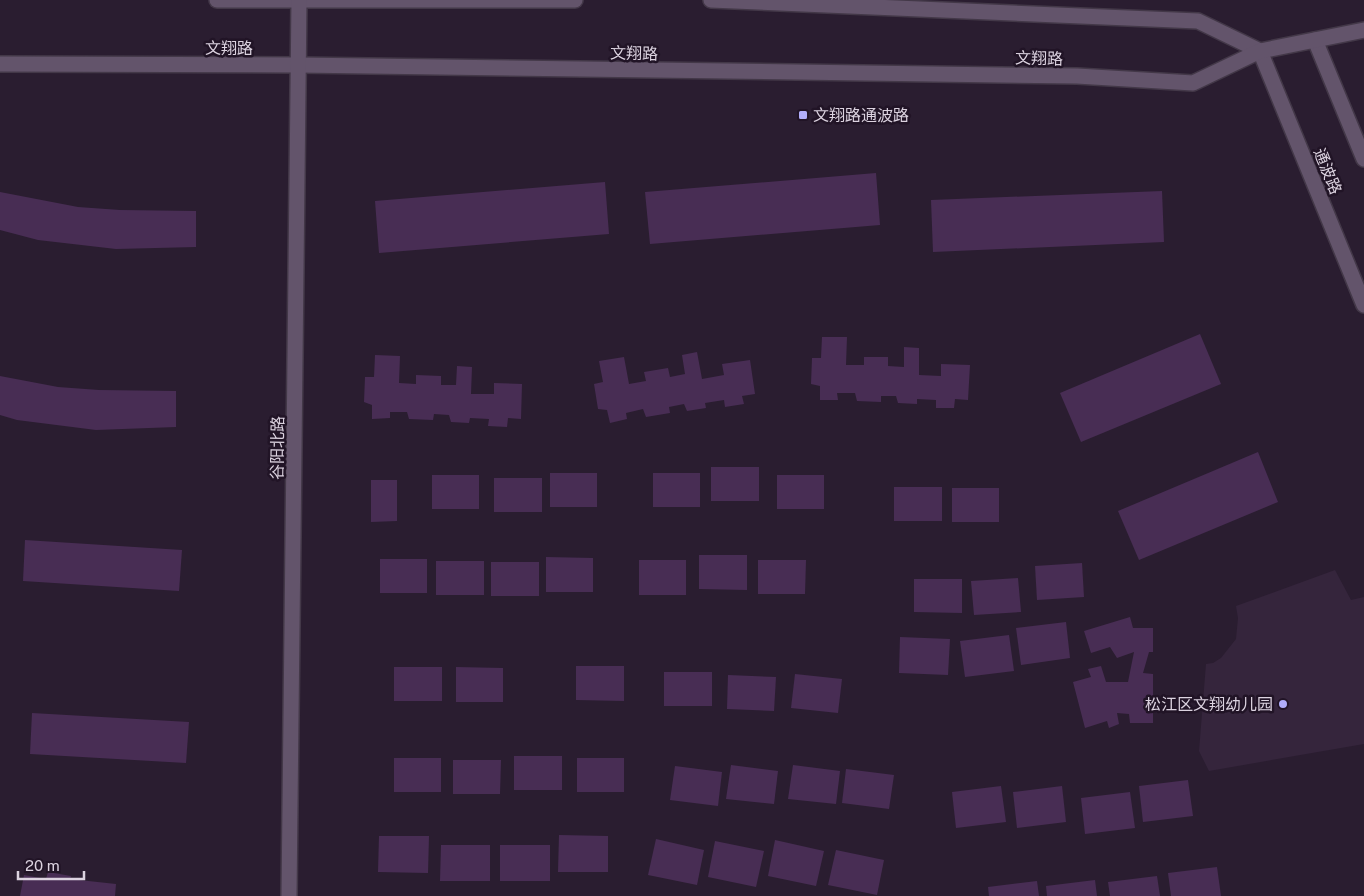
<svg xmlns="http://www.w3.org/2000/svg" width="1364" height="896" font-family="'Public Sans','Noto Sans SC',sans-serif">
	<rect width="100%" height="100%" fill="#2a1d30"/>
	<path fill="#35253c" d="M1335,570L1351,600L1364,597V744L1209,771L1199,751L1206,664L1213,663L1221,658L1236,639L1238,618L1236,606Z"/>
	<g fill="#482d54">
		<path d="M876,173L880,225L650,244L645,192Z"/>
		<path d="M605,182L609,234L379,253L375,201Z"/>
		<path d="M1162,191L1164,242L933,252L931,200Z"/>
		<path d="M0,192L78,207L120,210L196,211V247L116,249L38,240L0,230Z"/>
		<path d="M1200,334L1221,384L1081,442L1060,393Z"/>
		<path d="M822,337H847L846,365H864V357H888V366L904,367V347L919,348V375L941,376V364L970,365L968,400L955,399L954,408H936V400L917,399V404L898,403L896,396H881V402L857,401L855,393H837L838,400H820V386L811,384L812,358H821Z"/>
		<path d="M697,352L702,379L724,375L722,364L750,360L755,394L742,396L744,404L725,407L724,400L705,403L706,408L687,411L684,404L669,407L670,413L646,417L643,409L626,413L627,419L610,423L607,410L598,409L594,384L603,382L599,361L624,357L629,384L646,381L644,372L668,368L670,377L685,374L682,355Z"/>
		<path d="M375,355L400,356L399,383L416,384V375L441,376V385H456L457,366L472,367L471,394H494V383L522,384L521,419L508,418L507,427L488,426L489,419L470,418L469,423L451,422L449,415L434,414L433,420L409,419L407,412H390V418L372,419V405L364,402L365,377H374Z"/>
		<path d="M0,376L58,387L99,390L176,391V427L96,430L17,420L0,415Z"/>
		<path d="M1258,452L1278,502L1139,560L1118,511Z"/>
		<rect x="711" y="467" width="48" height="34"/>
		<rect x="550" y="473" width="47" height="34"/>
		<rect x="653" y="473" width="47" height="34"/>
		<rect x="432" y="475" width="47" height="34"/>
		<rect x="777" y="475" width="47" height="34"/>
		<rect x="494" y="478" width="48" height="34"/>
		<path d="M371,480H397V521L371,522Z"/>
		<rect x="894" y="487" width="48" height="34"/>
		<rect x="952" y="488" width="47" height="34"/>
		<path d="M25,540L182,550L179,591L23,581Z"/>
		<path d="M699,555H747V590L699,589Z"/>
		<path d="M546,557L593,558V592H546Z"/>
		<rect x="380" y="559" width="47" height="34"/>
		<rect x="639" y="560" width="47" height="35"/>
		<path d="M758,560H806L805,594H758Z"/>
		<rect x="436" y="561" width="48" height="34"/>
		<rect x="491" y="562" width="48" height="34"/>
		<path d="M1082,563L1084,597L1037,600L1035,566Z"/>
		<path d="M1018,578L1021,612L974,615L971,581Z"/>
		<path d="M914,579H962V613L914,612Z"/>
		<path d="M1130,617L1133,628H1153V652H1149L1143,673L1153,674V723H1130L1129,714L1117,713L1119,724L1109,728L1107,721L1085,728L1073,682L1091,677L1088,669L1101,666L1106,682H1128L1134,652L1117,658L1110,647L1091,653L1084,631Z"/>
		<path d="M1066,622L1070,658L1021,665L1016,628Z"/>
		<path d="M1009,635L1014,671L965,677L960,641Z"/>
		<path d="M900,637L950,639L948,675L899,673Z"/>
		<path d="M576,666H624V701L576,700Z"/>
		<rect x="394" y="667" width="48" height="34"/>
		<path d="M456,667L503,668V702H456Z"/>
		<rect x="664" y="672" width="48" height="34"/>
		<path d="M795,674L842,679L838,713L791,708Z"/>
		<path d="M728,675L776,677L774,711L727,709Z"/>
		<path d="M32,713L189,722L186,763L30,754Z"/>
		<rect x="514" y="756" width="48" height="34"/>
		<rect x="394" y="758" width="47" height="34"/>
		<rect x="577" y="758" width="47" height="34"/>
		<path d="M453,760H501L500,794H453Z"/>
		<path d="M731,765L778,771L774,804L726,799Z"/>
		<path d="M793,765L840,771L836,804L788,799Z"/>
		<path d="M675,766L722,772L718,806L670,800Z"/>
		<path d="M846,769L894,775L889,809L842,803Z"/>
		<path d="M1188,780L1193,816L1143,822L1139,786Z"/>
		<path d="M1001,786L1006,822L956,828L952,792Z"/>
		<path d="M1062,786L1066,822L1017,828L1013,792Z"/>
		<path d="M1130,792L1135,828L1085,834L1081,798Z"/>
		<path d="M559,835L608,836V872H558Z"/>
		<path d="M379,836H429L428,873L378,872Z"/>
		<path d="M656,839L704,850L697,885L648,875Z"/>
		<path d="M775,840L824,851L816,886L768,876Z"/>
		<path d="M715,841L764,851L756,887L708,877Z"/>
		<path d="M441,845H490V881H440Z"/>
		<rect x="500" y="845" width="50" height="36"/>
		<path d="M836,850L884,860L877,895L828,885Z"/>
		<path d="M1217,867L1221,896H1171L1168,873Z"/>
		<path d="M48,872L71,876L70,879L116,884L115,896H20L24,875L46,879Z"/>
		<path d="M1157,876L1160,896H1110L1108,882Z"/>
		<path d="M1095,880L1097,896H1047L1046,886Z"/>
		<path d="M1037,881L1039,896H989L988,887Z"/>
	</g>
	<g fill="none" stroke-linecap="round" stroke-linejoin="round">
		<defs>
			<g id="secondary">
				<path d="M217,0H575"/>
				<path d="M711,0L1198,21L1260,51"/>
				<path d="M1315,40L1364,159"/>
				<path d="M1260,51L1364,305"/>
				<path d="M0,64L299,65L1077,76L1193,83L1260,51L1364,30"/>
				<path d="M289,896L299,0"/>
			</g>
		</defs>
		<use href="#secondary" stroke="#433848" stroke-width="18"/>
		<use href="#secondary" stroke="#63546b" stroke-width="15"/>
	</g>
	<g fill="#b1adfa" stroke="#211426" stroke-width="2">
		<rect x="798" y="110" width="10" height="10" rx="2.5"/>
		<circle cx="1283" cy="704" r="5"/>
	</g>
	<g text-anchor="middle" stroke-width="5" stroke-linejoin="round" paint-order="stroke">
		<g font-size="16" fill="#dcd3e0" stroke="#211426">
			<text x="229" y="54">文翔路</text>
			<text transform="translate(634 53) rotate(1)" y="6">文翔路</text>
			<text transform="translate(1039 58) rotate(1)" y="6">文翔路</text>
			<text transform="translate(1328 171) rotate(68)" y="6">通波路</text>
			<text transform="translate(277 448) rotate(-89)" y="6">谷阳北路</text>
		</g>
		<g font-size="16" fill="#dcd3e0" stroke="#211426" text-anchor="start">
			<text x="813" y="121">文翔路通波路</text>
			<text x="1273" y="710" text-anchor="end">松江区文翔幼儿园</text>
		</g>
	</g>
	<path d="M18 871v8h66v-8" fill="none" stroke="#dcd3e0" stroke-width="2.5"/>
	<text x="25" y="871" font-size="15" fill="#dcd3e0" stroke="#211426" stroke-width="4" paint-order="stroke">20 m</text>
</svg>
